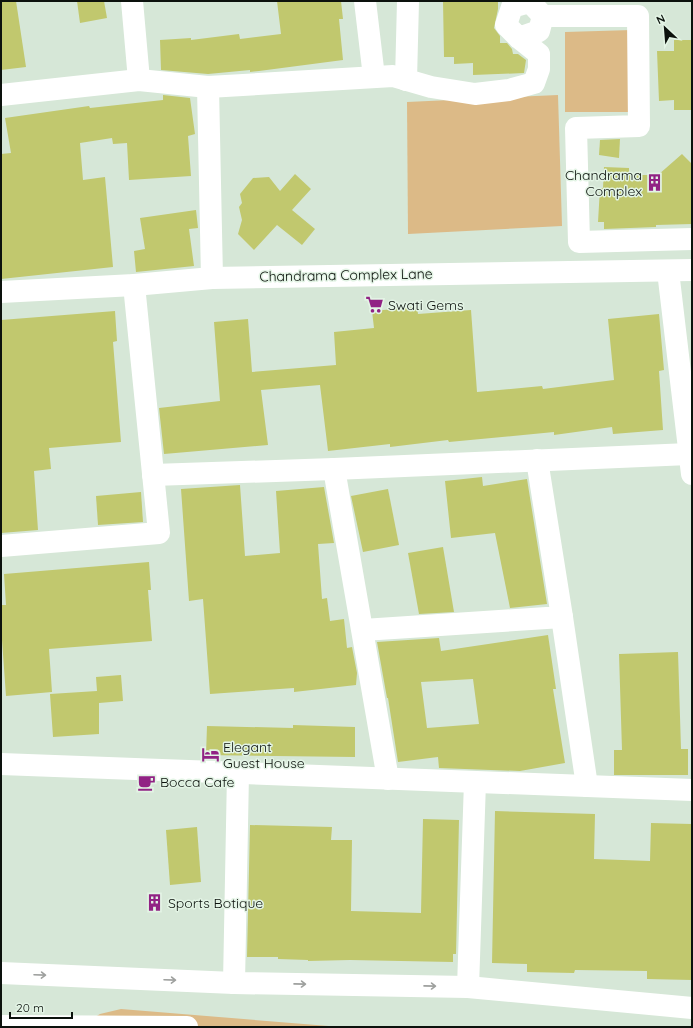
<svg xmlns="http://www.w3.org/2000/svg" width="693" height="1028" font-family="Quicksand,sans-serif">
	<rect width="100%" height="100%" fill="#d6e7d7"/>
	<g fill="#dcba87">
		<path d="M632,30L634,112H565V32Z"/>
		<path d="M558,95L562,226L408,234L407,102Z"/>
		<path d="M121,1009L341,1027H79L100,1014Z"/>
	</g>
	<g fill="#c1c86e" fill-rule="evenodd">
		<path d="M1,1H16L26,67L1,70Z"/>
		<path d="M77,1H104L107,18L80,23Z"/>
		<path d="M277,1H341L343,19H339L343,60L259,71L250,72V70L208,74L161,70L160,40L191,38V40L239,34L240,39L281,34Z"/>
		<path d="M443,1H498V9L494,28L500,36V43H507L512,49L513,54H518L526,60L524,73L473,75V63L454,64V57H444Z"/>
		<path d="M674,40H692V110H674V100L659,101L657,51H674Z"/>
		<path d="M163,95L190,98L195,134L188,136L191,176L129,180L127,143L113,144L112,138L80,143L83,180L105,177L113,267L1,279V154L11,153L5,118L89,106L90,108L163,100Z"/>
		<path d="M620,139L619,158L599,155L600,140Z"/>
		<path d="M682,154L692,164V224L656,225V227L604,229V222H598L600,188H603L604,167L629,168V175H658Z"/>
		<path d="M295,174L311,189L292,210L315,229L302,245L277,225L254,250L238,234L242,220L239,207L242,203L240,194L253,178L269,177L280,191Z"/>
		<path d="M196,210L198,228L189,229L194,266L136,272L134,251L145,249L140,218Z"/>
		<path d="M417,307L418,314L471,310L477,392L542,386L543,389L614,380L608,319L659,314L664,370L659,371L663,430L613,434L612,427L554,435V432L449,442L448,440L390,447V444L328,451L320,385L261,390L268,445L164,454L159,408L220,401L214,322L248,319L252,372L336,365L334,332L374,328L372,311Z"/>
		<path d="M115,311L117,341L113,342L121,442L49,448L51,469L34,471L38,530L1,533V320Z"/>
		<path d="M482,477L483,486L527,479L547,604L510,608L495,533L451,538L445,481Z"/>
		<path d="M240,485L245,556L280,553L276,491L324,487L334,543L318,544L322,599L327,598L330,621L344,619L347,648L352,647L357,673L356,685L294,692V688L210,694L203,599L189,601L181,489Z"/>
		<path d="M388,489L399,545L363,552L351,496Z"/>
		<path d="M141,492L143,522L98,525L96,496Z"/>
		<path d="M443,547L454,612L419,614L408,553Z"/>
		<path d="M149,562L151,590H148L152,641L49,649L52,692L6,696L1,626V605H6L4,574Z"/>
		<path d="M548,635L556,689H553L565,763L520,771L439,768L438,757L398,762L388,698H387L377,642L439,638L441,651ZM473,679L479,724L427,728L421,682Z"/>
		<path d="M678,652L681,749H688V775H614V750H622L619,654Z"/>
		<path d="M121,675L123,701L99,703V734L53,737L50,694L97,691L96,677Z"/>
		<path d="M293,725L355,727V757L206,755L207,726L293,728Z"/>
		<path d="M495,811L595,814L594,859L650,861L651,823L692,824V980L647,979V971L575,970L574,973L527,972V964L492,963Z"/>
		<path d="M423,819L459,820L456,954H453V962L350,960L308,961V960L278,959V957H247L250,825L332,827L331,840H352L351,911L421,913Z"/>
		<path d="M197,827L201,882L170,885L166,830Z"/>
	</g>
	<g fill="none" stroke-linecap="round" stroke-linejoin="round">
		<g stroke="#fff" stroke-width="22">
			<path d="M132,1L139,80"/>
			<path d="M365,1L374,77"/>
			<path d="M543,16H638L639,126L576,128L579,242L692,239"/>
			<path d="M406,80L408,1"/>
			<path d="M208,87L212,278"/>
			<path d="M1,95L139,80L208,87L393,76L431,87L475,94L509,90L534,83L539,69V54L519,38L506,25L512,7L530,2L543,16L539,31L519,38"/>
			<path d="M668,271L692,474"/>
			<path d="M1,292L134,285L212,278L692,270"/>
			<path d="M334,469L388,779"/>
			<path d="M153,475L334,469L689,454"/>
			<path d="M1,546L159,533L134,285"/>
			<path d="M562,617L587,786"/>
			<path d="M363,630L562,617L537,460"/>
			<path d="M1,764L692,790"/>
			<path d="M1,973L234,983L468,987L692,1008"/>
			<path d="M234,983L238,773"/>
			<path d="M468,987L475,782"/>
			<path d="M1,1026L187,1027"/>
		</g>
	</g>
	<defs><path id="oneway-shaft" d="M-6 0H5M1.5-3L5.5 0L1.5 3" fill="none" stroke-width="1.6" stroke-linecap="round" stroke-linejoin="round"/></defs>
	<g stroke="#9ea09e">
		<use href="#oneway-shaft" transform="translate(40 975) rotate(2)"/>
		<use href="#oneway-shaft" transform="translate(170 980) rotate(2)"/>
		<use href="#oneway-shaft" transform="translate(300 984) rotate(1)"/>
		<use href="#oneway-shaft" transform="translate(430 986) rotate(1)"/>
	</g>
	<defs>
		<symbol id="building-bare" viewBox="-9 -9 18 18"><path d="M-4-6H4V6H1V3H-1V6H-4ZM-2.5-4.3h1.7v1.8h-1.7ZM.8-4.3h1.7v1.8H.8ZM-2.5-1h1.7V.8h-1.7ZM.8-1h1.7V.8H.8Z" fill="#912284" stroke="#e3f4e5" stroke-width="2.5" paint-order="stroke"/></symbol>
		<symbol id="supermarket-bare" viewBox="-9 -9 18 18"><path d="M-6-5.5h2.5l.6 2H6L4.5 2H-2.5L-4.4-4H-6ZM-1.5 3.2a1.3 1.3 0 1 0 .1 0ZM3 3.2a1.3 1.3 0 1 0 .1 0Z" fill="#912284" stroke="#e3f4e5" stroke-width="2.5" paint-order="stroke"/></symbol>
		<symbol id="hotel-bare" viewBox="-9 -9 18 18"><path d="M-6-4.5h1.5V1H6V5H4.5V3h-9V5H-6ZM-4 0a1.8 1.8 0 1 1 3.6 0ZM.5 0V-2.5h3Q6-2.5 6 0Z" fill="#912284" stroke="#e3f4e5" stroke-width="2.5" paint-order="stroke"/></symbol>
		<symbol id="cafe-bare" viewBox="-9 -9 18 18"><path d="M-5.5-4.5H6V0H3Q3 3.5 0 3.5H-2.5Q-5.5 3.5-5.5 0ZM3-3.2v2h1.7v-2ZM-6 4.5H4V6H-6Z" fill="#912284" stroke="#e3f4e5" stroke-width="2.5" paint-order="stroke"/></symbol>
	</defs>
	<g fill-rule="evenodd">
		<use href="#building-bare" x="642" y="170" width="25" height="25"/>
		<use href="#supermarket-bare" x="362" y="292" width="25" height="25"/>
		<use href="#hotel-bare" x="198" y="742" width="25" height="25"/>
		<use href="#cafe-bare" x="134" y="770" width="25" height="25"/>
		<use href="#building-bare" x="142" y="890" width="25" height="25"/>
	</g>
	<g text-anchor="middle" stroke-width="3" stroke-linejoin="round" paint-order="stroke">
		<g font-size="14" fill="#0c120d" stroke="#e3f4e5" text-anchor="start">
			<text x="642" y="180" text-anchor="end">Chandrama<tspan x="642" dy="16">Complex</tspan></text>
			<text x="388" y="310">Swati Gems</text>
			<text x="223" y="752">Elegant<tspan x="223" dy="16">Guest House</tspan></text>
			<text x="160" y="787">Bocca Cafe</text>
			<text x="168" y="908">Sports Botique</text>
		</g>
		<g font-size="14" fill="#0c120d" stroke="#e3f4e5">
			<text transform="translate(346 275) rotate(-1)" y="5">Chandrama Complex Lane</text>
		</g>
	</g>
	<rect width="693" height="1028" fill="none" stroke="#0c120d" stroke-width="4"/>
	<g transform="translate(665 28) rotate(334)" stroke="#e3f4e5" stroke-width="3" paint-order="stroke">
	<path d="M0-3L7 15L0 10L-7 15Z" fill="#0c120d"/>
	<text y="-6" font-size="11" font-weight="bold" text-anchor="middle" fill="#0c120d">N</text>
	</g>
	<path d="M10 1012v6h62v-6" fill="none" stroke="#0c120d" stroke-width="2"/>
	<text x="16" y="1012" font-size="12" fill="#0c120d" stroke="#e3f4e5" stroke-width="3" paint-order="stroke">20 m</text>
</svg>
